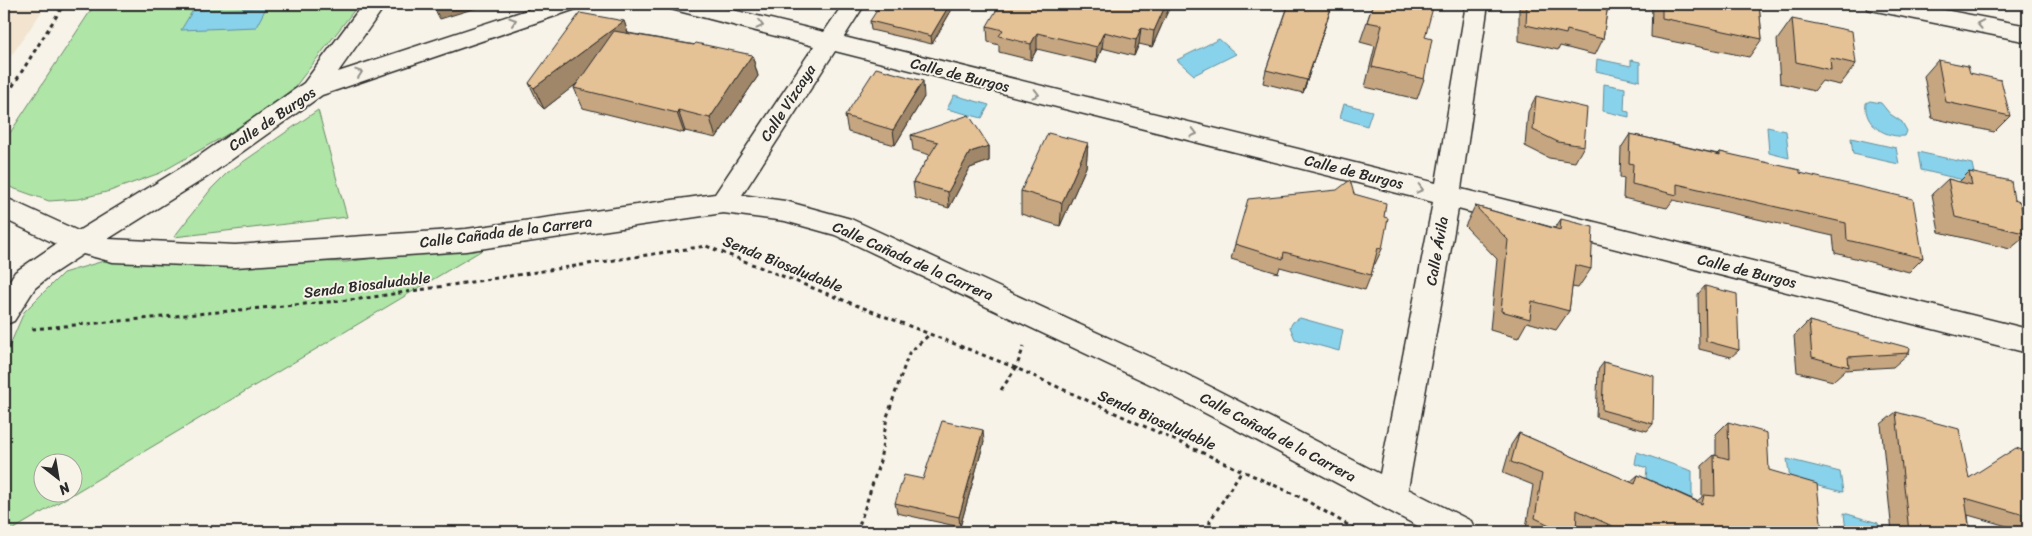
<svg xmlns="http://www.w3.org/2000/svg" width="2032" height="536" font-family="Sriracha,sans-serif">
	<rect width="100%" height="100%" fill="#f7f3e8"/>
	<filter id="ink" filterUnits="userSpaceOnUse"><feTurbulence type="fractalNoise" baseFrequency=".02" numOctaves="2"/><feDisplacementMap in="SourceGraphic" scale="10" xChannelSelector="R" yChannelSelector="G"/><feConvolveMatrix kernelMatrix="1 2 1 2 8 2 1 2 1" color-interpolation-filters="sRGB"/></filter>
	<g filter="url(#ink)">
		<path fill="#f2e4cf" d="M4,4H47L4,66Z"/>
		<g fill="#afe5a7" stroke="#6d8869" fill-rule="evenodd">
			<path d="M95,4H359L295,87L254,119L160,173L110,191L79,199L49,201L4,185V142Z"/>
			<path d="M318,110L347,217L174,237L211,189L227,173Z"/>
			<path d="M499,240L9,532H4V359L24,312L63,273L114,258L346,262ZM42,464H72V494H42Z"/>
		</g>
		<g fill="#89d2eb" stroke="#638f9e">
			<path d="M266,8L256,27L181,30L193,10Z"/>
			<path d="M1219,39L1236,54L1194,75L1177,60Z"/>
			<path d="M1597,59L1631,66V60L1640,62V81L1596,71Z"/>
			<path d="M1604,84L1625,88L1624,111L1629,112V117L1603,111Z"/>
			<path d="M954,95L989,105L982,118L947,109Z"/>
			<path d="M1870,101L1881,103L1890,114L1902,122L1907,131L1905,136C1886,138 1863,125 1866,103Z"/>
			<path d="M1344,104L1372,111L1367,126L1340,118Z"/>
			<path d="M1767,127L1786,131L1789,158L1769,153Z"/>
			<path d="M1851,138L1896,148L1899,164L1853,154Z"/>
			<path d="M1918,152L1972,164L1976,183L1921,170Z"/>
			<path d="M1300,318L1343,330L1339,351L1295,339L1290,327L1293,322Z"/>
			<path d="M1637,452L1692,471V499L1646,479L1647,468L1635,464Z"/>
			<path d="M1787,459L1840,472L1843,492L1790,479Z"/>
			<path d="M1844,513L1878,523L1879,532H1846Z"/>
		</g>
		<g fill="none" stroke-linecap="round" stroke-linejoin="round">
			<defs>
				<g id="street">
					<path d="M363,4H386L338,72L545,4H579L576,9L322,95L207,177L108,239L235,245L466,229L715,194L814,46L671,9L668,4H708L824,32L843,4H865L844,37L1436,183L1466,4H1488L1461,189L2028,329V353L1458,209L1408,489L1471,521L1476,532H1429L1156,387L835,235L785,221L723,213L466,251L235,267L113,262L83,254L51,275L35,288L14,321L4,325V290L15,272L56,244L4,219V197L78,231L189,163L304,83ZM835,51L1433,202L1380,474L1176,369L851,219L785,201L742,195Z"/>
					<path d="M1865,4H1913L2028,26V42L1876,11L1868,9Z"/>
				</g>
			</defs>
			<use href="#street" stroke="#2b2b2b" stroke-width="3"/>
			<g stroke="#2b2b2b" stroke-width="3" stroke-dasharray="4 4" stroke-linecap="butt">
				<path d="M4,100L64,4"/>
				<path d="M32,329L360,299L706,246L1016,368L1300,497L1360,532"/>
				<path d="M1001,390L1016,368L1024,346"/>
				<path d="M857,532L880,461L887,417L909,353L930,334"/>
				<path d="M1209,532L1210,521L1242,470"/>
			</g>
			<use href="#street" fill="#f7f3e8" fill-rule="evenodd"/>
		</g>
		<g fill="#c5a681" stroke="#2b2b2b">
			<path d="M1171,4L1152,47L1139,44L1134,56L1102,48L1096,63L1037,49L1031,60L999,52V45L988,42L987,26Z"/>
			<path d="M1257,4H1327L1332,5L1303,93L1263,83L1266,70L1287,9Z"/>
			<path d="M1373,4L1425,37L1424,79L1417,99L1365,87L1375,46L1360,42Z"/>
			<path d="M1519,4H1608L1603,39L1595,55L1560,46L1558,50L1519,41Z"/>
			<path d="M1652,4H1759L1762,39L1749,57L1651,37Z"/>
			<path d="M951,11L932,44L871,30L870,21Z"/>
			<path d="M1792,19L1856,64L1840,85L1822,81L1814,91L1780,83L1777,40Z"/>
			<path d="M624,21L628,33L752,55L758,76L716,138L685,131L684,133L583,108L574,88L577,83L544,109L539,104L529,83Z"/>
			<path d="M1938,60L1970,73L2010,116L1994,132L1932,118L1924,76Z"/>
			<path d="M1536,96L1584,146L1575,162L1549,158L1525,146L1528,112Z"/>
			<path d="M924,97L895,145L848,132L845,116Z"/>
			<path d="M1630,134L1718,154L1720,152L1800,173L1923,258L1909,272L1835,253L1833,236L1673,200L1667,208L1623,198L1624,178L1620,177L1621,148Z"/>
			<path d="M911,135L989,146V161L970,168L949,208L915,198L913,182L930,155L913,150Z"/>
			<path d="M1088,143L1086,167L1060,226L1021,214V191Z"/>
			<path d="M1969,172L2014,200L2028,234L2010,249L1939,232L1932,194L1948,179L1959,182Z"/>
			<path d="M1354,194L1384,217L1382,249L1375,264H1374L1371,275L1365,290L1280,267L1278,273L1231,259L1235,244Z"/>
			<path d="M1475,206L1555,228L1561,219L1591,269L1578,288L1572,287L1569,311L1556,330L1527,322L1518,338L1490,330L1497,259L1465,226Z"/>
			<path d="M1705,286L1739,350L1731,357L1699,349L1698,294Z"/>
			<path d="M1809,321L1909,353L1893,367L1845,370L1833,381L1797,372L1794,336Z"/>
			<path d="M1604,362L1653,424L1647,431L1596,417L1598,370Z"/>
			<path d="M1896,412L1969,478L2028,452V532L1968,515L1970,532H1892L1881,424Z"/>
			<path d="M1728,422L1822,532H1592L1576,525V532H1534L1526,528L1533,485L1503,473L1511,445L1519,433L1630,482L1638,475L1697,501L1702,497V466L1714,455L1716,456V434Z"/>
			<path d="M984,442L960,527L897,513L895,503L923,479Z"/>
		</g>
		<g fill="#a08769" stroke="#2b2b2b">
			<path d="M432,4H489L440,19Z"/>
			<path d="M950,4H951V11L932,44L931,36Z"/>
			<path d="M1166,4H1171L1152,47L1154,31Z"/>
			<path d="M1332,5L1328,18L1303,93L1307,80Z"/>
			<path d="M624,21L631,42L544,109L534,88Z"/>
			<path d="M1141,28L1139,44L1134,56L1136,40Z"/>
			<path d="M1104,32L1102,48L1096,63L1097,47Z"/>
			<path d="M1037,33V49L1031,60V44Z"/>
			<path d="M752,55L758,76L716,138L710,118Z"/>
			<path d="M923,81L924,97L895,145L893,130Z"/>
			<path d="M678,110L685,131L684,133L677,113Z"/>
			<path d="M1088,143L1086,167L1060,226L1062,203Z"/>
			<path d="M989,146V161L970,168L949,208L948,192L970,152Z"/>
			<path d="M983,430L984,442L960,527L959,517Z"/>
		</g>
		<g fill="#e5c196" stroke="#2b2b2b">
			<path d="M881,4H950L931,36L870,21Z"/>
			<path d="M1000,4H1166L1154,31L1141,28L1136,40L1104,32L1097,47L1037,33L1031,44L999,36L1003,30L987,26Z"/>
			<path d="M1289,4H1327L1332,5L1307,80L1266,70Z"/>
			<path d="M1373,4H1434L1425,37L1432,39L1424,79L1372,67L1382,25L1367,22Z"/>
			<path d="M1527,4H1608L1603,39L1567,30L1566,34L1526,25Z"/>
			<path d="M1662,4H1759L1762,39L1662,18Z"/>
			<path d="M580,13L624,21L534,88L529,83Z"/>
			<path d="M1792,19L1852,31L1856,64L1830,58L1831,70L1796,62Z"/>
			<path d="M614,31L694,45L696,43L752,55L710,118L678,110L677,113L574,88Z"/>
			<path d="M1938,60L1968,66L1970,73L2001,80L2010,116L1946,102Z"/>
			<path d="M876,68L923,81L893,130L845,116Z"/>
			<path d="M1536,96L1587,108L1584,146L1558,142L1533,130Z"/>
			<path d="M969,115L989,146L970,152L948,192L913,182L938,142L911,135Z"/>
			<path d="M1048,133L1088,143L1062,203L1021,191Z"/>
			<path d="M1630,134L1720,155V152L1800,170V173L1913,199L1923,258L1847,240L1846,223L1677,184V195L1632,184L1633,164L1629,163Z"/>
			<path d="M1969,172L2011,181L2014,200L2020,202L2028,234L1955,217L1948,179L1972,185Z"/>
			<path d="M1350,180L1354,194L1386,203L1384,217L1388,218L1382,249L1378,248L1371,275L1284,252L1283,259L1235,244L1248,199L1337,190Z"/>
			<path d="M1475,206L1560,230L1561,219L1593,227L1591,269L1575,265L1569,311L1532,301L1530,319L1501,311L1508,240Z"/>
			<path d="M1705,286L1737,294L1739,350L1706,341Z"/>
			<path d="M1809,321L1910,348L1909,353L1848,357L1849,367L1812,357Z"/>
			<path d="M1604,362L1654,376L1653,424L1602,410Z"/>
			<path d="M1896,412L1959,429L1969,478L2016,448L2028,452V516L1965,498L1970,532H1909Z"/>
			<path d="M942,421L983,430L959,517L895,503L904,475L923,479Z"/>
			<path d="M1728,422L1767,433L1769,470L1817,484L1822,532H1625L1577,510L1576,532H1564L1535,518L1542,474L1511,462L1519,433L1635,484L1638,475L1702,504L1704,495L1715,496L1714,455L1729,459Z"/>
		</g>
		<defs><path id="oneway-chevron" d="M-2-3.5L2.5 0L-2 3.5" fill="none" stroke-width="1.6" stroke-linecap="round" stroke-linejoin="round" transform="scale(1.25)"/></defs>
		<g stroke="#918f8a">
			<use href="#oneway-chevron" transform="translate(513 21) rotate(-18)"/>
			<use href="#oneway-chevron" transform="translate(1980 24) rotate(-169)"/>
			<use href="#oneway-chevron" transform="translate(760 25) rotate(14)"/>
			<use href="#oneway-chevron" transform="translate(359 73) rotate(-19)"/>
			<use href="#oneway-chevron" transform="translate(1036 94) rotate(14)"/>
			<use href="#oneway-chevron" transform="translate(1194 133) rotate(14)"/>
			<use href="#oneway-chevron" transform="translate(1420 189) rotate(14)"/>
		</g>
	</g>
	<g text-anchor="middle" stroke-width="4" stroke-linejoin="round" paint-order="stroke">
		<g font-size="15" fill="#2b2b2b" stroke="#f7f3e8">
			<text transform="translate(960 75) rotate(14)" y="5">Calle de Burgos</text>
			<text transform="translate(788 103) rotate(-57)" y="5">Calle Vizcaya</text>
			<text transform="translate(272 119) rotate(-34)" y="5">Calle de Burgos</text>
			<text transform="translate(1354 172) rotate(14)" y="5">Calle de Burgos</text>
			<text transform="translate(506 232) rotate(-7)" y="5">Calle Cañada de la Carrera</text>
			<text transform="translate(1437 251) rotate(-80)" y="5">Calle Ávila</text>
			<text transform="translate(913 261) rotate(24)" y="5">Calle Cañada de la Carrera</text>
			<text transform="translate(783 264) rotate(22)" y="5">Senda Biosaludable</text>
			<text transform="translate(1747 271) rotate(14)" y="5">Calle de Burgos</text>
			<text transform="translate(367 285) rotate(-7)" y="5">Senda Biosaludable</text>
			<text transform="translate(1157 420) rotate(24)" y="5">Senda Biosaludable</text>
			<text transform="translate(1278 437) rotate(28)" y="5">Calle Cañada de la Carrera</text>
		</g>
	</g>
	<rect width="2032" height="536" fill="none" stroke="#f7f3e8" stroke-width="20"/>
	<rect x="10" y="10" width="2012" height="516" fill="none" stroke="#2b2b2b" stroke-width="2" filter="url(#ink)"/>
	<g transform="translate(58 478) rotate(149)"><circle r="24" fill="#f7f3e8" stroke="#a5a39c"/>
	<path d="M0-4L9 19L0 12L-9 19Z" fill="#2b2b2b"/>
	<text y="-8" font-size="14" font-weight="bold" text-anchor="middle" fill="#2b2b2b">N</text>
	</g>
</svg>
